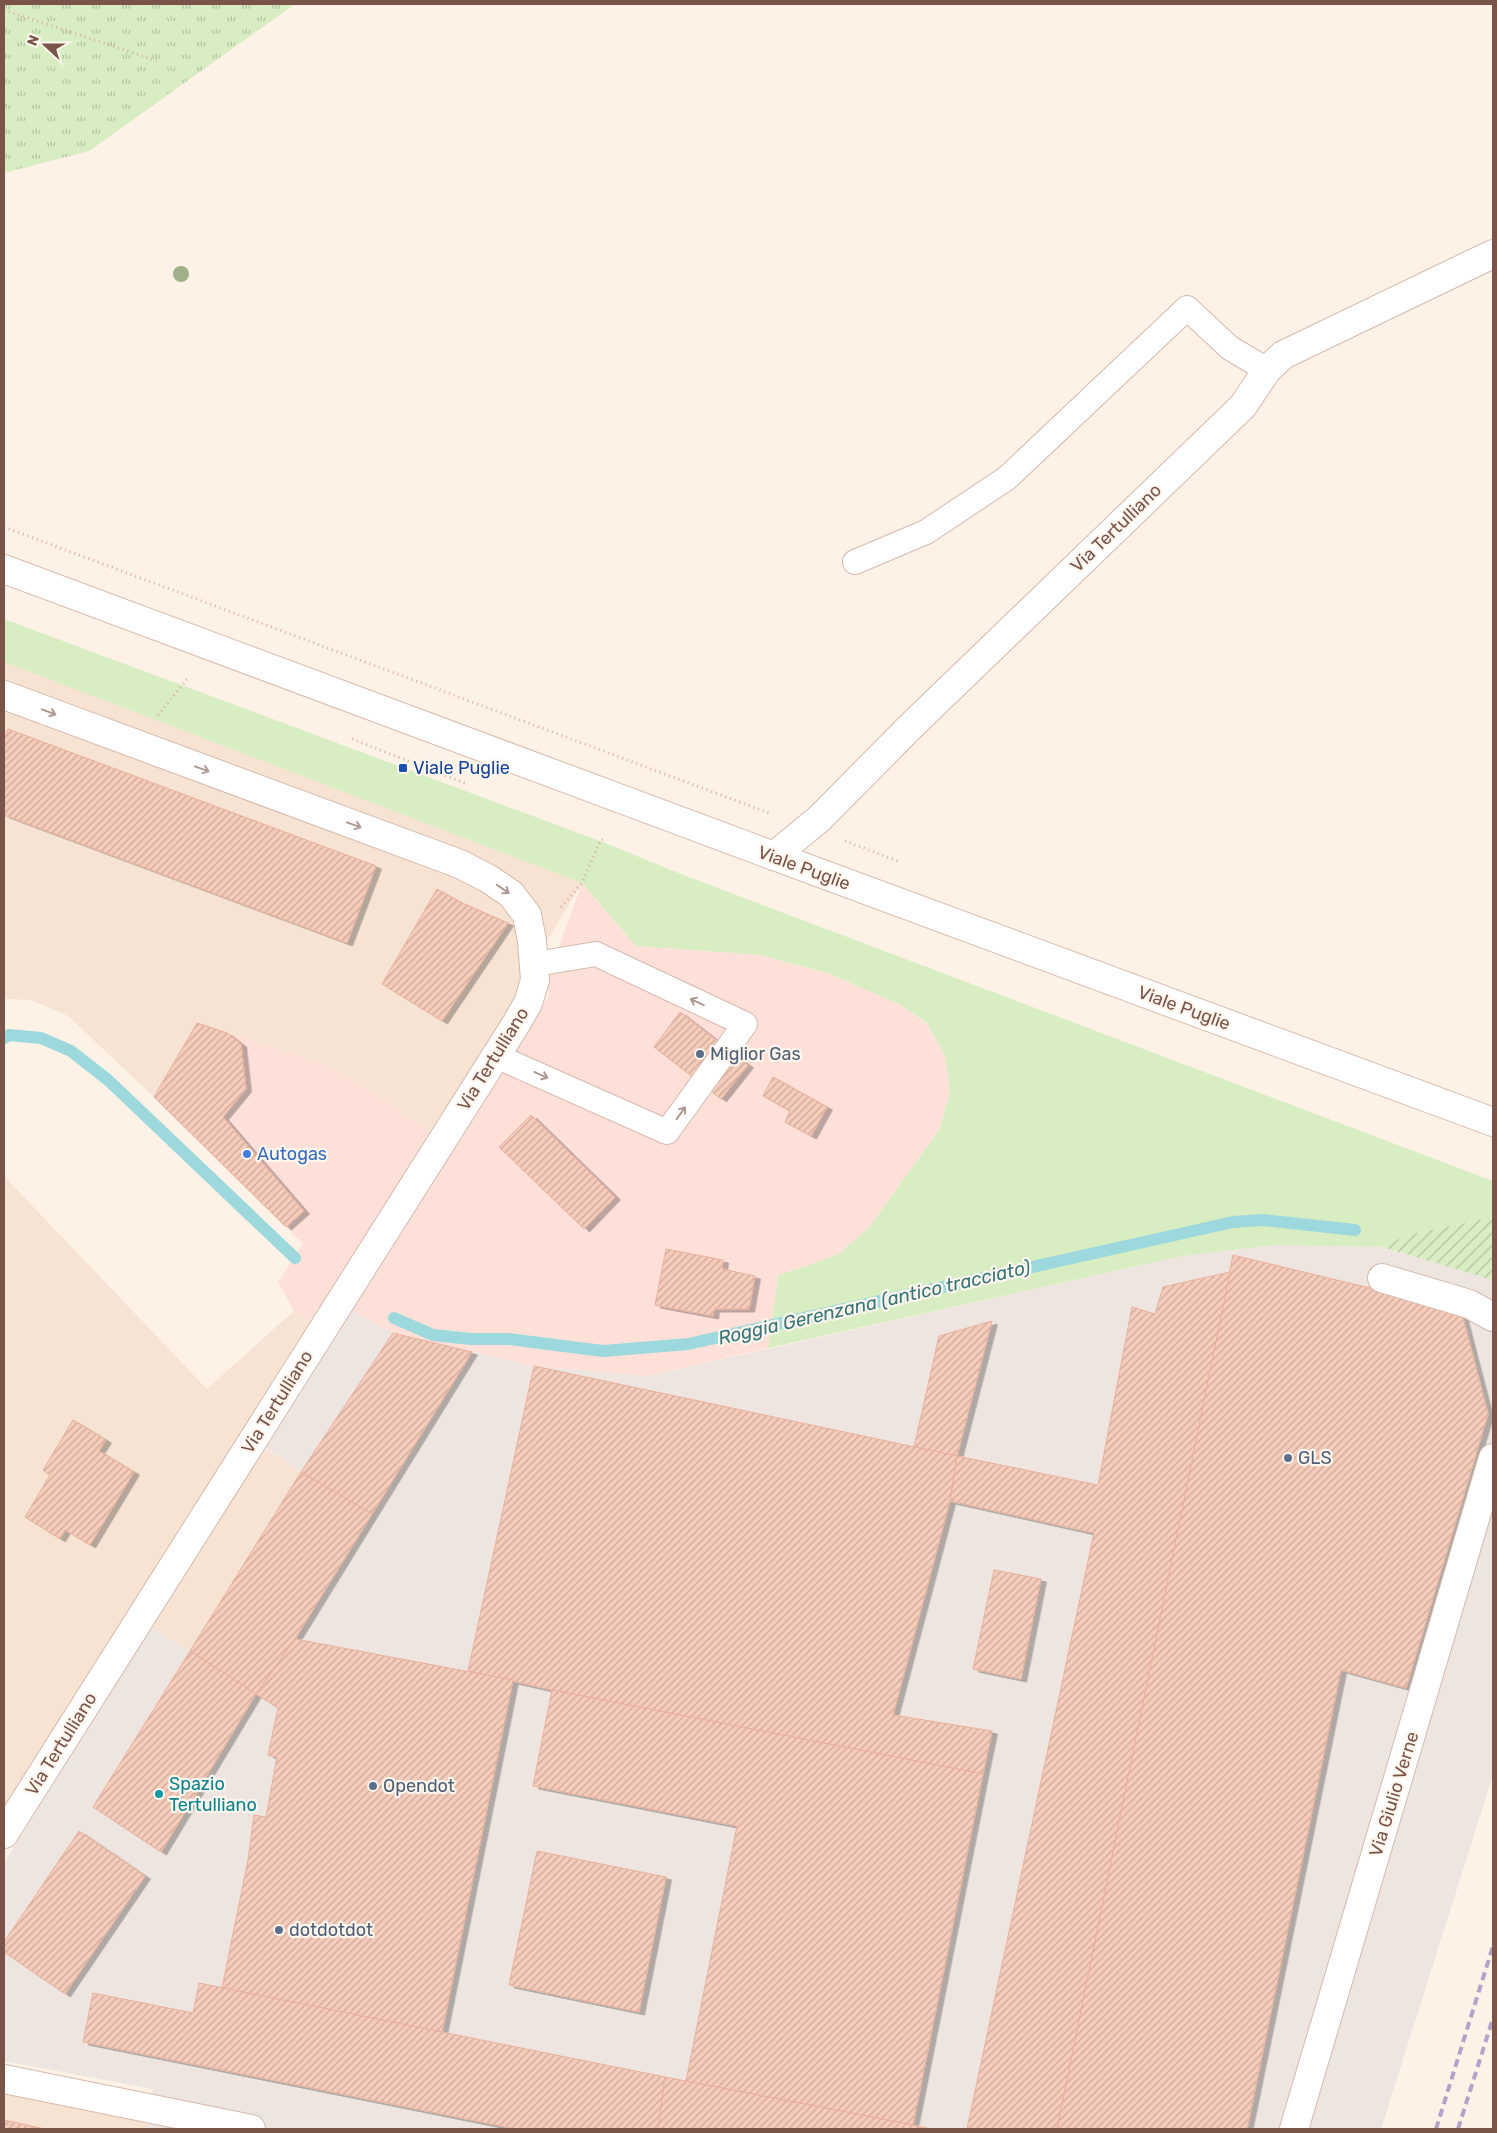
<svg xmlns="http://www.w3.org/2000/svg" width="1497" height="2133" font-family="Rubik,sans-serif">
	<defs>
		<pattern id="park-tufts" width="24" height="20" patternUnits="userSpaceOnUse" patternTransform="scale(1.25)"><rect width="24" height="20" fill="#d8edc2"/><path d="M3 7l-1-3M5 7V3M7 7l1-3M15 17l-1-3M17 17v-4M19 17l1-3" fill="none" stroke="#b4c3a0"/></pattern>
		<pattern id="garden-furrows" width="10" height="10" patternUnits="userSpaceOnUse" patternTransform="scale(1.25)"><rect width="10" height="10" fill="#d8edc2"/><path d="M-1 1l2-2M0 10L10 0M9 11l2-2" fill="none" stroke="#b4c3a0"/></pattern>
		<pattern id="building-hatch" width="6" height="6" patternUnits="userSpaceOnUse" patternTransform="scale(1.25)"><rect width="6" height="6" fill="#f6ccbb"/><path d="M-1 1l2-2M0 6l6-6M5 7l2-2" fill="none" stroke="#cca89a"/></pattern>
		<filter id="shadow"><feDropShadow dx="5.5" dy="3" stdDeviation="0" flood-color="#0004"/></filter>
	</defs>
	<rect width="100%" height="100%" fill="#fef2e6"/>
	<g fill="#f6e3d3">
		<path d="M4,662L582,883L527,974L524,997L433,1134L366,1088L321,1064L197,1024L154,1097L68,1016L31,1000L4,999Z"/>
		<path d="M4,1176L207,1389L294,1311L313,1323L243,1434L301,1472L372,1514L295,1639L256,1694L131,1613L4,1815Z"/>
		<path d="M4,2089L148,2119L146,2129H4Z"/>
	</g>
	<g fill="#ffe0d9">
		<path d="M582,883L636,946L761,955L827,973L899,1004L927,1024L945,1056L950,1093L939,1130L870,1226L840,1253L810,1265L778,1275L768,1348L647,1376L534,1366L393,1333L352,1311L548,997V977Z"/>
		<path d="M197,1023L325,1065L366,1088L433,1134L313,1323L294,1311L278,1282L303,1244L154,1097Z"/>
	</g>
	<path fill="#eee5e0" d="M1275,1245L1382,1247L1493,1280V1775L1381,2129H146L153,2089L4,2061V1863L152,1627L256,1694L295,1639L372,1515L301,1472L266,1448L352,1311L393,1333L534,1366L647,1376L1182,1256Z"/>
	<path fill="#d8edc2" d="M4,619L600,841L686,876L1493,1181V1217L1407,1235L1382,1247L1275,1245L1182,1256L768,1348L778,1275L810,1265L840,1253L870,1226L939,1130L950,1093L945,1056L927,1023L899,1004L827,973L761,955L636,946L582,883L4,662Z"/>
	<path fill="url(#park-tufts)" d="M4,4H295L89,151L4,173Z"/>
	<path fill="url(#garden-furrows)" d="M1493,1217V1280L1382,1247L1407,1235Z"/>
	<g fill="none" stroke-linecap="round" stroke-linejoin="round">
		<g stroke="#9dd9dc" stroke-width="12">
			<path d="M4,1038L9,1035L41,1038L71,1051L108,1080L295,1258"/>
			<path d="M394,1318L433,1335L471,1339H508L603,1351L688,1344L1233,1222L1263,1220L1355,1230"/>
		</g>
	</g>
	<g fill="url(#building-hatch)" stroke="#eab09a" filter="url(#shadow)">
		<path d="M8,729L376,866L347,943L4,815V740Z"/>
		<path d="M437,889L460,902L508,923L442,1021L382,984Z"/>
		<path d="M680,1012L748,1065L721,1099L654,1047Z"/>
		<path d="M197,1023L227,1033L241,1044L246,1089L223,1117L304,1211L286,1227L154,1097Z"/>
		<path d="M773,1077L827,1107L811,1136L785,1122L790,1111L763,1096Z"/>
		<path d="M531,1115L615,1197L584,1229L499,1147Z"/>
		<path d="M666,1249L723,1260L722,1269L755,1276L749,1309H714L713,1316L655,1305Z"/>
		<path d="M1233,1255L1461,1310L1488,1414L1406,1688L1341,1670L1247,2129H1057Z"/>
		<path d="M1230,1272L1057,2129H967L1094,1533L950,1501L957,1456L1098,1485L1132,1307L1155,1314L1163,1287Z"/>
		<path d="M992,1321L957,1456L914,1447L939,1336Z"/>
		<path d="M393,1333L472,1352L372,1514L301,1472Z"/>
		<path d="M534,1366L957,1456L950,1501L893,1715L992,1731L983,1774L552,1690L468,1671Z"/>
		<path d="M73,1420L106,1440L99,1451L134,1472L90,1545L65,1530L60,1539L25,1517L50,1475L43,1470Z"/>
		<path d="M301,1472L372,1514L295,1639L256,1694L190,1651Z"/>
		<path d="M994,1570L1041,1579L1021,1679L973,1669Z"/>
		<path d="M295,1639L513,1680L442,2032L222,1988L248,1860L254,1815L266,1817L277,1757L268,1755L278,1708L256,1694Z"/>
		<path d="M190,1651L256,1694L161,1852L93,1807Z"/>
		<path d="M552,1690L983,1774L913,2125L686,2081L737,1826L533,1786Z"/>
		<path d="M79,1831L145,1876L65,1994L4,1952V1942Z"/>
		<path d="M537,1851L666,1877L639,2012L509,1985Z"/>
		<path d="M199,1983L665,2077L658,2129H516L83,2042L93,1993L193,2013Z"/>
		<path d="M665,2077L913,2125L931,2129H658Z"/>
		<path d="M4,2120L45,2129H4Z"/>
	</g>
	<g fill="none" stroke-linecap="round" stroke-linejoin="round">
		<defs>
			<g id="lane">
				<path d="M855,562L926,532L1007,478L1187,308L1230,348L1267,370"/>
				<path d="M496,1056L667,1132L745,1024L596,954L535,964"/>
			</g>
			<g id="street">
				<path d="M4,695L460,864L489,879L511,894L527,915L532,941L535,980L528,1003L516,1024L4,1834"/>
				<path d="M774,856L820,818L909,728L1243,406L1267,370L1283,355L1493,254"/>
				<path d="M1382,1278L1469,1304L1493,1317"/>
				<path d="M4,2079L251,2129"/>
				<path d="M1294,2129L1493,1458"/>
			</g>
			<path id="secondary" d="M4,569L774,856L1493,1122"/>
		</defs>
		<use href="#lane" stroke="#d4baad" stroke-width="26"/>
		<use href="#street" stroke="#d4baad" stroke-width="30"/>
		<use href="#secondary" stroke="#d9bbac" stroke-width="30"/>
		<g stroke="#dbaf9d" stroke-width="3" stroke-dasharray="1 4" stroke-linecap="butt">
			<path d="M4,10L157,61"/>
			<path d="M4,527L769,813"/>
			<path d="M158,715L188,678"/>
			<path d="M352,739L467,784"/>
			<path d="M845,841L898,861"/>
			<path d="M561,907L582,883L600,841L606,838"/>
		</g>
		<use href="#lane" stroke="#fff" stroke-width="24"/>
		<use href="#street" stroke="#fff" stroke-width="28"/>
		<use href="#secondary" stroke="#fff" stroke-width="28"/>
		<g stroke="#b3a2c9" stroke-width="4" stroke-dasharray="8 5" stroke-linecap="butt">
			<path d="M1436,2129L1493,1946"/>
			<path d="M1458,2129L1493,2018"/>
		</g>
	</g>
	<circle fill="#a1b088" cx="181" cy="274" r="8"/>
	<defs><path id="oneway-shaft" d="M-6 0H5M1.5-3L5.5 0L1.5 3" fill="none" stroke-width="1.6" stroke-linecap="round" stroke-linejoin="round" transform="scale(1.25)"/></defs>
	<g stroke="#af9891">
		<use href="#oneway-shaft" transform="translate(49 712) rotate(21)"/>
		<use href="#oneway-shaft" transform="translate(202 769) rotate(20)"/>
		<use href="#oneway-shaft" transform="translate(354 825) rotate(20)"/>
		<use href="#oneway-shaft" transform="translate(503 889) rotate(35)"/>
		<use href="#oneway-shaft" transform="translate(697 1002) rotate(-155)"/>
		<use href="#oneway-shaft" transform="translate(541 1075) rotate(24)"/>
		<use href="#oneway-shaft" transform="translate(681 1113) rotate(-54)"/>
	</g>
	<rect fill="#1a4fb4" stroke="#fff6ee" stroke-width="2" x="398" y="763" width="10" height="10" rx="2.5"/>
	<g fill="#5c6f8a" stroke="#fff6ee" stroke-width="2">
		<circle cx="700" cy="1054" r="5"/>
		<circle cx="1288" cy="1458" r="5"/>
		<circle cx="373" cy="1786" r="5"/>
		<circle cx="279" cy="1930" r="5"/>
	</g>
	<circle fill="#3f7fe0" stroke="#fff6ee" stroke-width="2" cx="247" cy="1154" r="5"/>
	<circle fill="#0f9aa8" stroke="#fff6ee" stroke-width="2" cx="159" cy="1794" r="5"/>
	<g text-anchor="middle" stroke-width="4.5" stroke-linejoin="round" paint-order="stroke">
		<g font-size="18" fill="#7a5448" stroke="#fff6ee">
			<text transform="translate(1116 528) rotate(-44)" y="6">Via Tertulliano</text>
			<text transform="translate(804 868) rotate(20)" y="6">Viale Puglie</text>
			<text transform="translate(1184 1008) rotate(20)" y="6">Viale Puglie</text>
			<text transform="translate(493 1059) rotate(-58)" y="6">Via Tertulliano</text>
			<text transform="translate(277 1402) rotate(-58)" y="6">Via Tertulliano</text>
			<text transform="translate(61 1744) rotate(-58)" y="6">Via Tertulliano</text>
			<text transform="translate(1394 1794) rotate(-73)" y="6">Via Giulio Verne</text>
		</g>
		<g font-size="18" fill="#164399" stroke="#fff6ee" text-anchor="start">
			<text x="413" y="774">Viale Puglie</text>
		</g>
		<g font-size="18" fill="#4e5e75" stroke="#fff6ee" text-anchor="start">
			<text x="710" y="1060">Miglior Gas</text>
			<text x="1298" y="1464">GLS</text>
			<text x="383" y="1792">Opendot</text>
			<text x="289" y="1936">dotdotdot</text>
		</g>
		<g font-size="18" fill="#366cbe" stroke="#fff6ee" text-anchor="start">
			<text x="257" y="1160">Autogas</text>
		</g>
		<g font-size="18" fill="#0d838f" stroke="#fff6ee" text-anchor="start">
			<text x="169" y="1790">Spazio<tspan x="169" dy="21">Tertulliano</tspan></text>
		</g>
		<g font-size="19" font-style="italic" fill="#377579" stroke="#fff6ee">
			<text transform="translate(874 1302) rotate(-13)" y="7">Roggia Gerenzana (antico tracciato)</text>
		</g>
	</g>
	<rect width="1497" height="2133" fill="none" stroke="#7a5448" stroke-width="10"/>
	<g transform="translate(45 45) rotate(291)" stroke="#fff6ee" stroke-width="4" paint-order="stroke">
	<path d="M0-4L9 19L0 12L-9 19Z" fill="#7a5448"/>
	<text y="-8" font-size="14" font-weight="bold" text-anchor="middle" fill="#7a5448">N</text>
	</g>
</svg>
